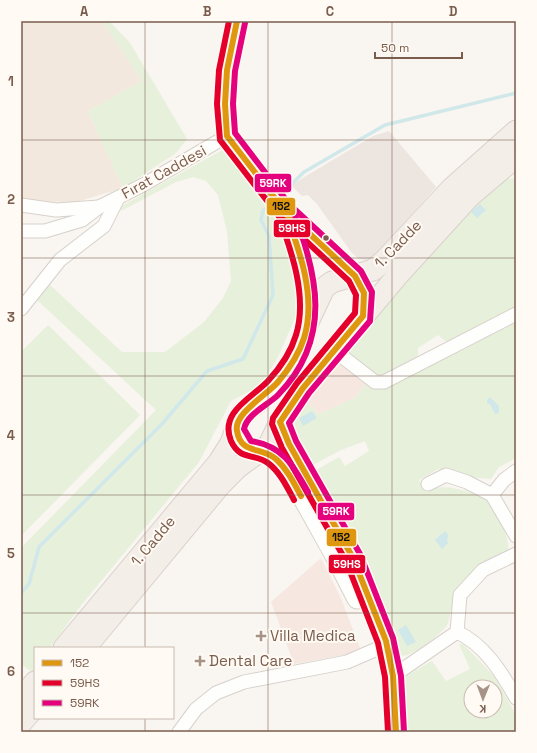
<svg xmlns="http://www.w3.org/2000/svg" width="537" height="753" font-family="'Space Grotesk',sans-serif">
	<rect width="100%" height="100%" fill="#f9f5f0"/>
	<path fill="#f2e8de" d="M21,21H102L142,81L88,111L123,188L76,202L21,201Z"/>
	<g fill="#f6e8e1">
		<path d="M337,360L366,384L355,398L319,414L305,401Z"/>
		<path d="M321,558L340,596L360,648L349,654L294,664L271,602Z"/>
	</g>
	<path fill="#ede5e0" d="M389,131L436,187L373,258L366,260L359,259L352,253L317,204L308,195L302,196L291,185L373,136Z"/>
	<g fill="#e7f0db" fill-rule="evenodd">
		<path d="M102,21H109L130,43L187,139L176,153L123,188L88,111L142,81Z"/>
		<path d="M226,148L267,200L290,236L303,283L295,318L278,357L261,385L231,401L199,462L79,608L50,648H35V670L33,673L21,664V548L156,410L36,299L49,284L122,352H165L204,322L223,298L231,281L227,231L218,195L206,181L193,177L176,182L121,211L120,207Z"/>
		<path d="M516,178V308L448,343L438,335L418,348V359L380,377L344,352L461,217L503,182L508,179Z"/>
		<path d="M516,320V458L499,467L491,479L465,477L445,470L438,469L419,480L426,492C441,481 471,491 485,500C496,506 511,540 508,552C494,562 473,573 461,585C450,597 453,611 447,625C442,634 413,655 403,656L398,651L377,586L313,472L339,457L345,466L369,451L365,441L341,450L311,466L292,430L294,416L305,401L319,414L355,398L366,384L374,389H379L465,349Z"/>
		<path d="M48,325L140,415L21,536V352Z"/>
		<path d="M459,644H463L495,677L516,715V732H401V679L432,661L446,681L470,669ZM471,687H495V711H471Z"/>
	</g>
	<g fill="#d0e8ea">
		<path d="M480,204L486,210L477,218L471,212Z"/>
		<path d="M490,397L499,406V413L495,414L490,404L487,403V400Z"/>
		<path d="M312,411L317,418L303,426L299,418Z"/>
		<path d="M445,531L449,536L447,539L448,543L442,549L435,540Z"/>
		<path d="M406,625L416,642L407,646L398,630Z"/>
	</g>
	<g fill="none" stroke-linecap="round" stroke-linejoin="round">
		<g stroke="#d0e8ea" stroke-width="3.5">
			<path d="M279,196L304,172L385,125L516,93"/>
			<path d="M21,593L29,584L39,547L162,424L207,371L243,359L273,295L269,236L261,220L263,211L272,203"/>
		</g>
		<defs>
			<g id="street">
				<path d="M21,205L56,210L99,207"/>
				<path d="M21,231H45L82,220L99,207L143,185L227,136"/>
				<path d="M21,309L60,260L104,226L118,198"/>
				<path d="M335,351L375,382H384L516,314"/>
				<path d="M428,484L446,475L467,482L492,495L516,536"/>
				<path d="M492,495L504,480L516,471"/>
				<path d="M457,632C484,644 502,673 516,698"/>
				<path d="M393,676L457,632L460,595L483,570L516,554"/>
				<path d="M179,732L196,709L216,693L244,682L347,662L377,649"/>
			</g>
			<g id="secondary">
				<path d="M237,21L227,70L225,104L227,136L284,210L355,276"/>
				<path d="M286,215L300,252L306,287L308,322"/>
				<path d="M280,422L289,444L353,558L386,641L393,676L396,732"/>
				<path d="M262,451L274,458L291,477L334,554L357,599"/>
			</g>
			<g id="primary">
				<path d="M64,648L219,462L231,443L241,415L262,399L277,385L291,364L299,351L308,322L324,288L332,282L373,270L384,261L452,188L516,131"/>
				<path d="M85,648L221,484L238,467L269,445L280,422L303,388L398,275L470,196L516,157"/>
				<path d="M21,699L35,682"/>
				<path d="M21,723L35,707"/>
			</g>
		</defs>
		<use href="#street" stroke="#d7d1cb" stroke-width="15"/>
		<use href="#secondary" stroke="#d9d2cb" stroke-width="21"/>
		<use href="#primary" stroke="#dad1cc" stroke-width="23"/>
		<use href="#street" stroke="#fefefd" stroke-width="13"/>
		<use href="#secondary" stroke="#fefefd" stroke-width="19"/>
		<use href="#primary" stroke="#f3eee8" stroke-width="21"/>
		<defs>
			<g id="bus-1">
				<path d="M237,21L227,70L225,104L227,136L284,210L355,276L364,293L363,316L303,388L280,422L289,444L353,558L386,641L393,676L396,732"/>
				<path d="M285,211C299,249 317,297 304,338C299,354 289,369 278,382C268,394 233,414 237,431C241,455 261,446 276,459C287,469 294,483 301,496"/>
			</g>
			<g id="bus-2">
				<path d="M229,21L219,70L217,104L220,140L278,215L349,281L356,295L355,313L297,383L273,418L272,424L282,448L346,561L378,643L385,677L388,732"/>
				<path d="M278,214C291,250 308,296 296,335C291,352 280,368 268,381C252,398 219,412 231,441C240,461 254,453 268,463C280,472 287,487 294,500"/>
			</g>
			<g id="bus-3">
				<path d="M245,23L235,71L233,104L235,133L290,205L361,271L372,292L370,321L309,393L289,423L296,441L360,554L393,638L401,676L404,732"/>
				<path d="M292,208C318,274 333,339 278,395C268,405 247,414 244,429L251,441C283,446 293,465 308,492"/>
			</g>
		</defs>
		<use href="#bus-1" stroke="#fffaf3" stroke-width="9"/>
		<use href="#bus-2" stroke="#fffaf3" stroke-width="9"/>
		<use href="#bus-3" stroke="#fffaf3" stroke-width="9"/>
		<use href="#bus-1" stroke="#de970f" stroke-width="6"/>
		<use href="#bus-2" stroke="#e4002b" stroke-width="6"/>
		<use href="#bus-3" stroke="#e5007d" stroke-width="6"/>
	</g>
	<path fill="none" stroke="#7a5c4d" stroke-width="1" stroke-opacity="0.55" d="M145,21V648M268,21V732M392,21V732M21,140H516M21,258H516M21,376H516M21,495H516M21,613H516M145,718V732"/>
	<circle fill="#7a5c4d" stroke="#fffaf3" stroke-width="1.5" cx="326" cy="238" r="3.5"/>
	<g fill="#a69286" stroke="#fffaf3" stroke-width="1.5">
		<path d="M259 630h4v4h4v4h-4v4h-4v-4h-4v-4h4z"/>
		<path d="M198 655h4v4h4v4h-4v4h-4v-4h-4v-4h4z"/>
	</g>
	<g text-anchor="middle" stroke-width="4" stroke-linejoin="round" paint-order="stroke">
		<g font-size="15" fill="#7a5c4d" stroke="#fffaf3">
			<text transform="translate(164 172) rotate(-29)" y="5">Fırat Caddesi</text>
			<text transform="translate(398 244) rotate(-46)" y="5">1. Cadde</text>
			<text transform="translate(153 541) rotate(-50)" y="5">1. Cadde</text>
		</g>
		<g font-size="15" fill="#7a5c4d" stroke="#fffaf3" text-anchor="start">
			<text x="270" y="641">Villa Medica</text>
			<text x="209" y="666">Dental Care</text>
		</g>
	</g>
	<g stroke="#fffaf3" stroke-width="1.5">
		<rect x="254" y="173" width="38" height="20" rx="4" fill="#e5007d"/>
		<rect x="266" y="197" width="30" height="19" rx="4" fill="#de970f"/>
		<rect x="273" y="219" width="38" height="19" rx="4" fill="#e4002b"/>
		<rect x="317" y="502" width="38" height="19" rx="4" fill="#e5007d"/>
		<rect x="326" y="528" width="31" height="19" rx="4" fill="#de970f"/>
		<rect x="328" y="554" width="38" height="20" rx="4" fill="#e4002b"/>
	</g>
	<g font-size="11" text-anchor="middle" font-weight="bold" fill="#fff">
		<text x="273" y="187">59RK</text>
		<text x="292" y="232">59HS</text>
		<text x="336" y="515">59RK</text>
		<text x="347" y="568">59HS</text>
	</g>
	<g font-size="11" text-anchor="middle" font-weight="bold" fill="#111">
		<text x="281" y="210">152</text>
		<text x="341" y="541">152</text>
	</g>
	<rect width="537" height="753" fill="none" stroke="#fffaf3" stroke-width="44"/>
	<rect x="34" y="647" width="140" height="72" fill="#fffaf3" stroke="#cabbb1"/>
	<rect x="42" y="660" width="20" height="6" fill="#de970f" stroke="#cabbb1"/>
	<text x="70" y="667" font-size="12" fill="#7a5c4d">152</text>
	<rect x="42" y="680" width="20" height="6" fill="#e4002b" stroke="#cabbb1"/>
	<text x="70" y="687" font-size="12" fill="#7a5c4d">59HS</text>
	<rect x="42" y="700" width="20" height="6" fill="#e5007d" stroke="#cabbb1"/>
	<text x="70" y="707" font-size="12" fill="#7a5c4d">59RK</text>
	<g transform="translate(483 699) rotate(181)"><circle r="19" fill="#fffaf3" stroke="#cabbb1"/>
	<path d="M0-3L7 15L0 10L-7 15Z" fill="#a69286"/>
	<text y="-6" font-size="11" font-weight="bold" text-anchor="middle" fill="#7a5c4d">K</text>
	</g>
	<path d="M375 52v6h87v-6" fill="none" stroke="#7a5c4d" stroke-width="2"/>
	<text x="381" y="52" font-size="12" fill="#7a5c4d" stroke="#fffaf3" stroke-width="3" paint-order="stroke">50 m</text>
	<rect x="22" y="22" width="493" height="709" fill="none" stroke="#7a5c4d" stroke-width="1.5"/>
	<g font-size="13" text-anchor="middle" font-weight="bold" fill="#7a5c4d">
		<text x="84" y="16">A</text>
		<text x="207" y="16">B</text>
		<text x="330" y="16">C</text>
		<text x="453" y="16">D</text>
		<text x="11" y="86">1</text>
		<text x="11" y="204">2</text>
		<text x="11" y="322">3</text>
		<text x="11" y="440">4</text>
		<text x="11" y="558">5</text>
		<text x="11" y="676">6</text>
	</g>
</svg>
